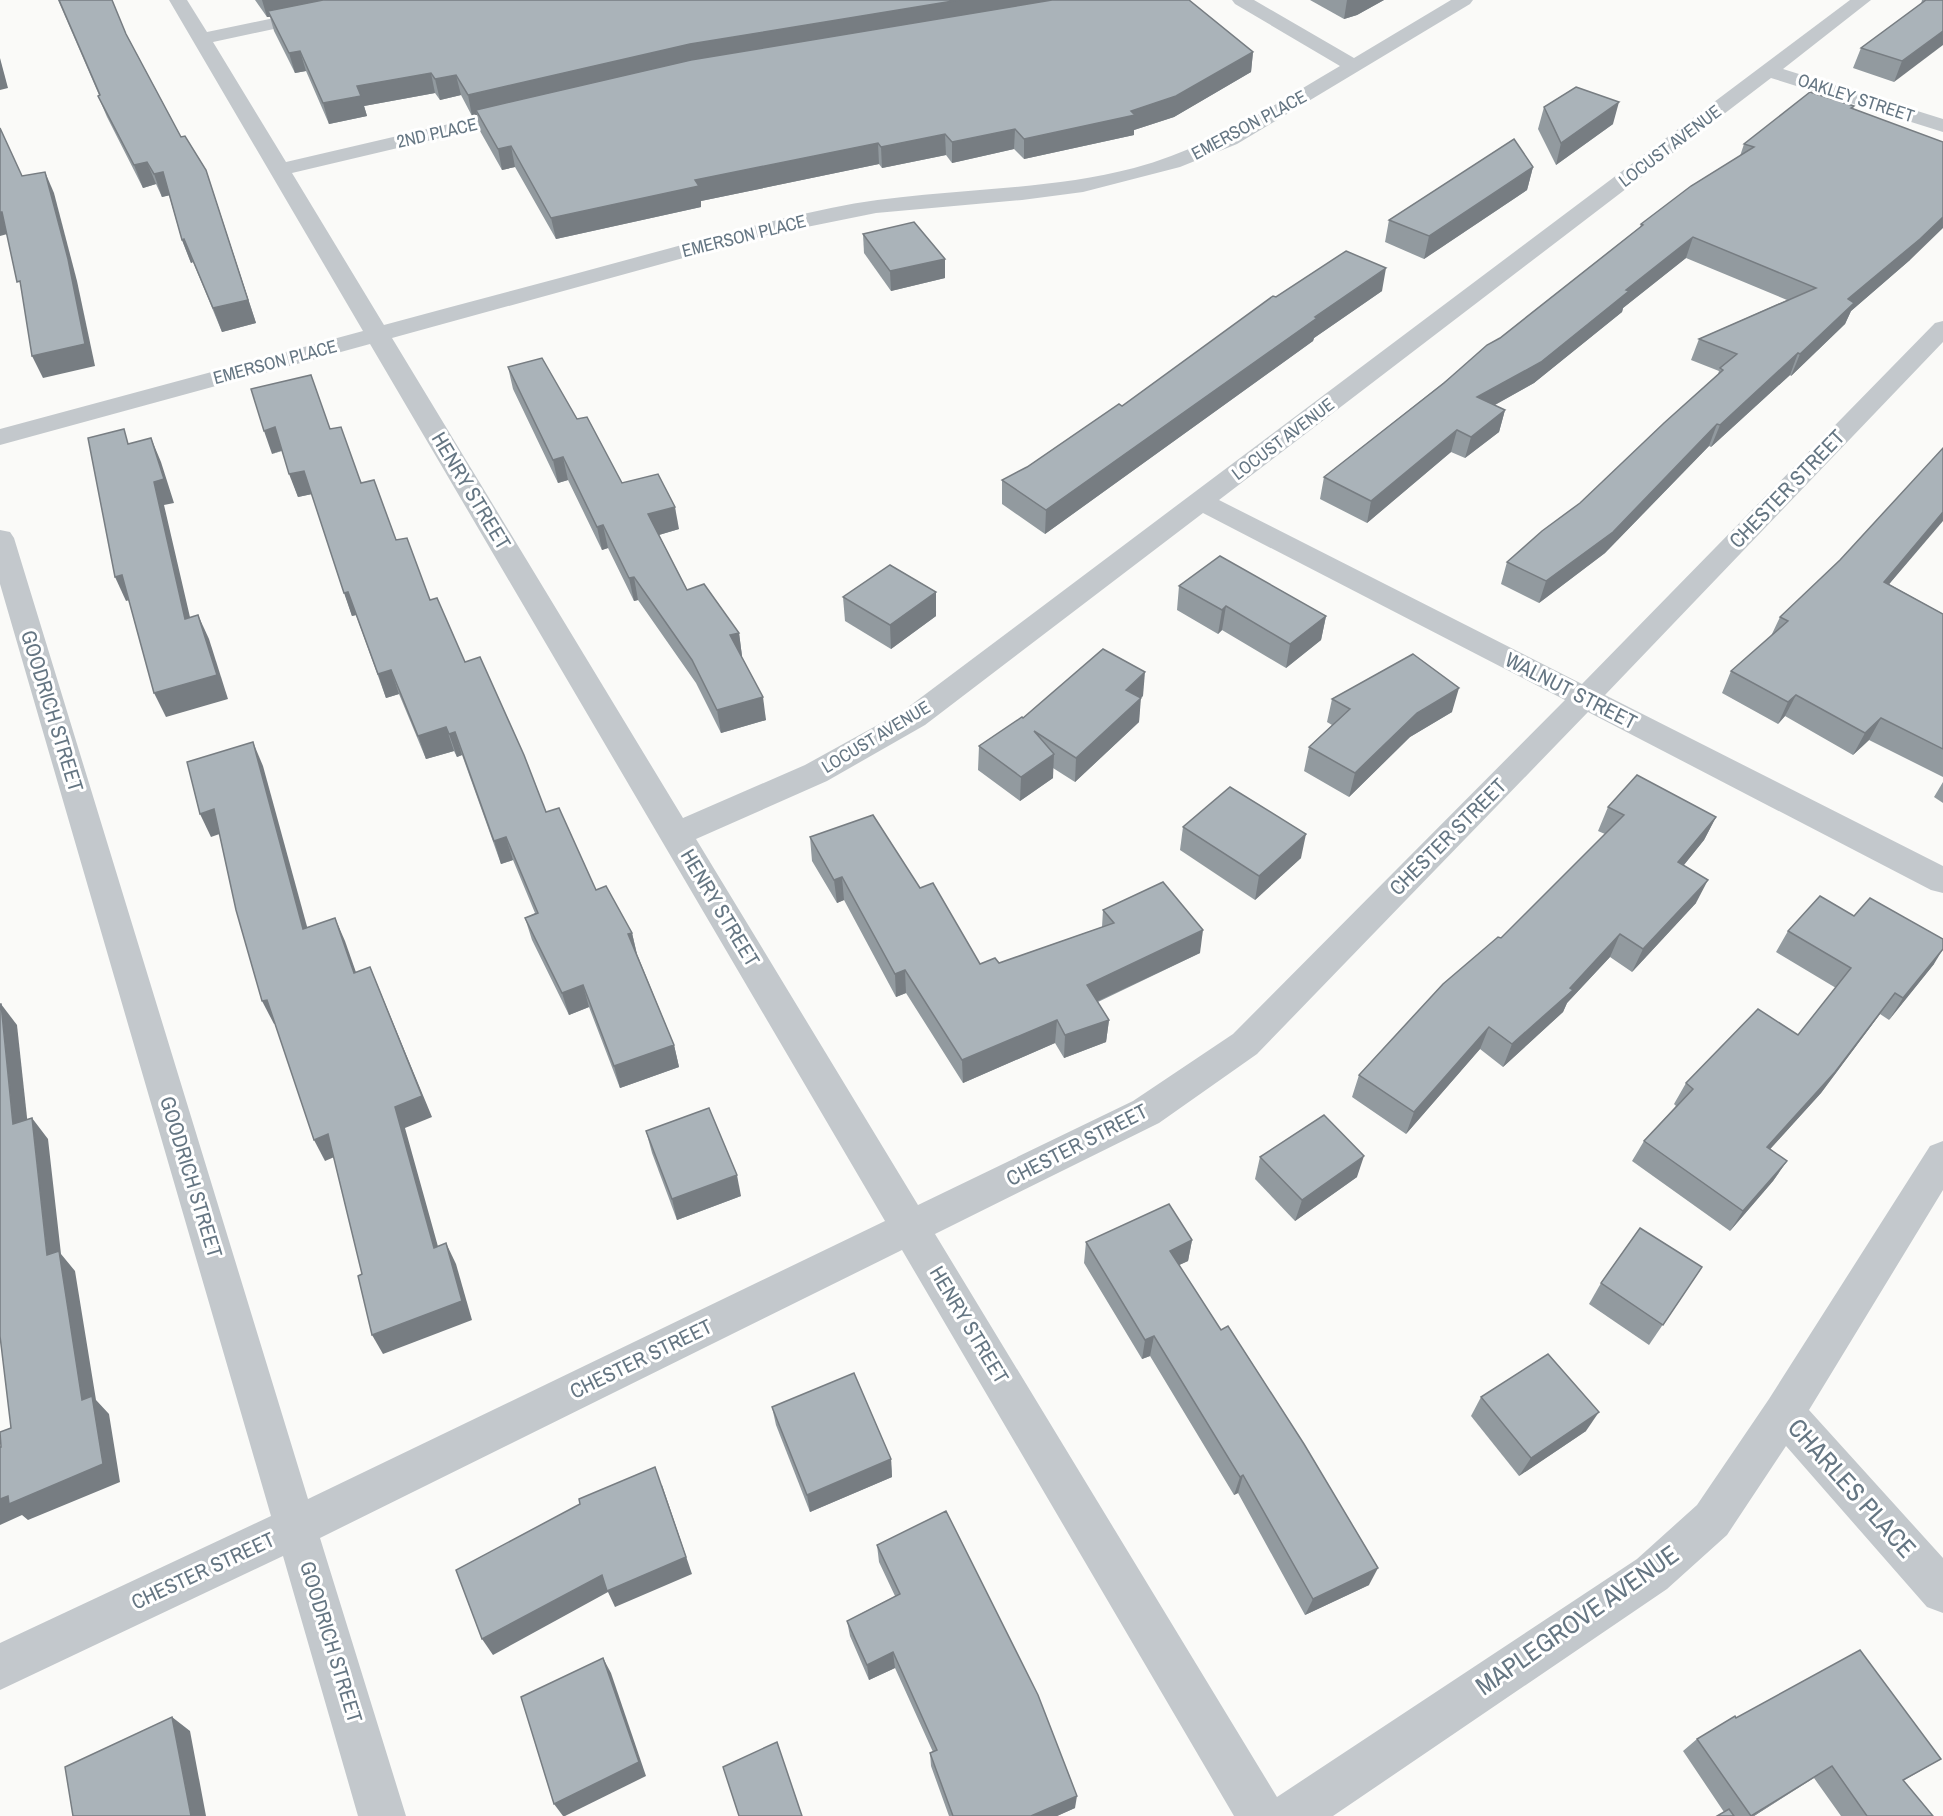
<svg xmlns="http://www.w3.org/2000/svg" width="1943" height="1816" font-family="'Archivo Narrow',sans-serif">
	<rect width="100%" height="100%" fill="#fafaf8"/>
	<g fill="none" stroke-linecap="round" stroke-linejoin="round">
		<path fill="#c3c8cc" fill-rule="evenodd" d="M169,0H187L207,32L360,0H395L392,4L386,5L213,42L286,162L522,107L529,109L532,113L529,117L292,173L384,325C470,302 556,279 641,256C704,239 767,221 831,208C931,187 1034,194 1134,168C1212,147 1272,106 1340,66L1235,4L1232,0H1254L1354,58L1451,0H1473L1470,4L1237,144L1180,167L1083,192L1022,200L876,213L767,235L392,338L683,818L805,765L903,711L1850,0H1871L1783,69L1943,119V132L1771,78L1219,500L1582,684L1935,323L1943,321V342L1605,695L1943,866V893L1931,890L1588,712L1257,1054L1159,1123L935,1234L1277,1797L1637,1559L1697,1505L1769,1399L1930,1146L1943,1141V1190L1809,1410L1943,1558V1613L1927,1607L1786,1446L1727,1535L1667,1589L1333,1816H1234L902,1250L320,1538L406,1816H358L283,1556L0,1690V1643L271,1516L0,584V530L10,532L14,538L308,1499L885,1221L370,344L0,445V429L363,331ZM1203,513L1565,700L1233,1034L1133,1101L918,1205L696,839L827,781L925,725Z"/>
	</g>
	<g fill="#929a9f">
		<path d="M58,0H112L126,34L181,137L213,192L256,323L222,332L193,262L191,263L182,240L169,195L162,197L156,184L143,188L107,117L98,96L99,95Z"/>
		<path d="M255,0H1189L1253,52L1251,72L1174,117L1134,130V135L1024,159L1014,149L952,163L946,155L882,168L879,164L701,201V207L556,239L515,167L502,170L480,131L477,115L472,116L461,95L440,100L435,93L364,106L367,116L329,124L306,71L295,73L274,31L270,17H267Z"/>
		<path d="M1310,0H1384L1357,15L1344,19Z"/>
		<path d="M1922,0H1943L1894,82L1853,68L1861,48L1921,4Z"/>
		<path d="M1854,106L1853,109L1910,260L1851,311L1845,324L1791,376L1790,375L1711,447L1709,446L1605,553L1539,603L1501,584L1507,562L1580,503L1718,374L1719,371L1691,360L1699,339L1787,300L1686,258L1623,308L1622,312L1534,383L1495,405L1505,410L1499,432L1465,458L1451,452L1367,523L1320,499L1324,477L1640,227L1641,224L1740,156L1744,144Z"/>
		<path d="M1544,107L1613,124L1556,165L1538,129Z"/>
		<path d="M1533,167L1527,190L1424,259L1385,242L1389,220Z"/>
		<path d="M863,234L945,259V278L891,291L864,253Z"/>
		<path d="M1382,291L1314,338L1313,341L1045,534L1002,504V480L1027,467L1122,406L1276,297Z"/>
		<path d="M508,367L577,419L622,483L679,529L659,535L687,590L739,633L742,656H741L766,720L721,733L696,683L638,600L634,601L608,548L602,550L568,480L558,483L513,389Z"/>
		<path d="M330,429L396,540L465,662L546,812L596,890L632,933L637,954L674,1045L679,1067L620,1088L589,1007L569,1015L532,940L525,918L535,913L513,860L501,864L462,755L457,757L454,751L426,759L399,694L386,698L356,615L352,616L312,494L298,497L282,451L272,454Z"/>
		<path d="M1929,536L1889,584L1943,614V777L1869,740L1853,755L1785,716L1778,724L1722,693L1731,671L1771,636L1780,617Z"/>
		<path d="M1179,586L1326,616L1321,640L1286,668L1222,630L1218,634L1177,610Z"/>
		<path d="M843,597L936,616L891,649L845,621Z"/>
		<path d="M1143,696L1140,698L1139,722L1075,782L1053,768V778L1020,801L978,770L979,746L1023,718Z"/>
		<path d="M1332,699L1452,712L1410,737L1349,797L1304,771L1309,747L1332,725L1327,722Z"/>
		<path d="M1943,782V803L1934,797Z"/>
		<path d="M1608,807L1716,817L1704,840L1683,866L1696,903L1632,972L1610,957L1567,1003L1563,1012L1503,1067L1480,1049L1406,1134L1352,1097L1359,1075L1501,938L1605,834L1598,831Z"/>
		<path d="M1183,827L1301,858L1255,900L1180,850Z"/>
		<path d="M810,837L920,888L980,964L999,963L1102,927L1103,910L1200,953L1098,1002L1109,1020L1106,1042L1064,1058L1055,1043L963,1083L906,993L896,997L844,900L837,903L812,861Z"/>
		<path d="M1788,931L1934,964L1889,1020L1880,1014L1821,1093L1770,1149L1787,1161L1773,1181L1730,1231L1632,1161L1644,1141L1676,1106L1674,1104L1686,1083L1798,1035L1836,988L1776,952Z"/>
		<path d="M646,1131L741,1196L677,1220L652,1153Z"/>
		<path d="M1260,1157L1357,1177L1295,1221L1255,1179Z"/>
		<path d="M1192,1240L1188,1261L1179,1265L1369,1585L1305,1615L1238,1493L1234,1495L1150,1356L1142,1359L1084,1263L1086,1242Z"/>
		<path d="M1702,1267L1649,1345L1589,1304L1601,1283Z"/>
		<path d="M1481,1397L1586,1431L1519,1476L1471,1416Z"/>
		<path d="M772,1407L891,1459L892,1477L810,1512L776,1425Z"/>
		<path d="M877,1545L1075,1808L1057,1816H949L931,1766L930,1753L933,1752L895,1668L869,1680L850,1636L847,1621L895,1596L879,1562Z"/>
		<path d="M1736,1718L1941,1759L1903,1781L1933,1816H1841L1814,1778L1754,1816H1717L1724,1812L1683,1751L1697,1739Z"/>
	</g>
	<g fill="#777d82">
		<path d="M262,0H349L268,11L270,17H267Z"/>
		<path d="M959,0H1078L476,110L477,115L472,116L468,95L690,44Z"/>
		<path d="M1347,0H1384L1357,15L1344,19Z"/>
		<path d="M1943,31V45L1894,82L1902,61Z"/>
		<path d="M300,51L306,71L295,73L289,53Z"/>
		<path d="M1253,52L1251,72L1174,117L1134,130V135L1024,159V139L1131,111Z"/>
		<path d="M0,58L8,88L0,90Z"/>
		<path d="M431,73L435,93L364,106L367,116L329,124L323,103L357,86Z"/>
		<path d="M456,75L461,95L440,100L435,79Z"/>
		<path d="M1619,102L1613,124L1556,165L1561,143Z"/>
		<path d="M1015,129L1014,149L952,163V142Z"/>
		<path d="M945,134L946,155L882,168L881,147Z"/>
		<path d="M878,143L879,164L701,201V207L556,239L551,218L695,180Z"/>
		<path d="M511,146L515,167L502,170L498,149Z"/>
		<path d="M147,162L156,184L143,188L134,165Z"/>
		<path d="M1533,167L1527,190L1424,259L1429,236Z"/>
		<path d="M206,170L256,323L222,332L213,308Z"/>
		<path d="M45,172L54,193L77,281L95,366L43,378L32,356Z"/>
		<path d="M163,172L171,195L162,197L154,174Z"/>
		<path d="M0,212H2L11,233L0,236Z"/>
		<path d="M1943,217V228L1910,260L1851,311L1845,324L1791,376L1800,354L1848,299Z"/>
		<path d="M1693,237L1686,258L1623,308L1622,312L1534,383L1471,418L1477,397L1626,290Z"/>
		<path d="M184,239L193,262L191,263L182,240Z"/>
		<path d="M945,259V278L891,291L890,271Z"/>
		<path d="M1386,268L1382,291L1314,338L1313,341L1045,534L1046,510L1315,317Z"/>
		<path d="M1798,353L1790,375L1711,447L1720,425Z"/>
		<path d="M1505,410L1499,432L1465,458L1471,437Z"/>
		<path d="M1717,424L1709,446L1605,553L1539,603L1546,581Z"/>
		<path d="M275,427L283,450L272,454L264,431Z"/>
		<path d="M1457,430L1451,452L1367,523L1371,501Z"/>
		<path d="M151,438L161,462L174,503L164,505L196,643L185,619L154,482Z"/>
		<path d="M563,457L568,480L558,483L553,460Z"/>
		<path d="M304,471L312,494L298,497L289,474Z"/>
		<path d="M675,507L679,529L652,537L648,514Z"/>
		<path d="M1943,512V521L1873,603L1884,582Z"/>
		<path d="M603,525L608,548L602,550L597,527Z"/>
		<path d="M122,575L133,599L126,601L115,577Z"/>
		<path d="M634,577L638,600L634,601L629,578Z"/>
		<path d="M348,592L356,615L352,616L344,593Z"/>
		<path d="M936,592V616L891,649L890,625Z"/>
		<path d="M1226,606L1222,630L1218,634L1222,610Z"/>
		<path d="M198,615L209,639L228,699L166,717L154,693Z"/>
		<path d="M1326,616L1321,640L1286,668L1290,644Z"/>
		<path d="M739,633L742,656L733,658L730,635Z"/>
		<path d="M391,670L399,694L386,698L378,674Z"/>
		<path d="M1145,672L1143,696L1123,713L1126,690Z"/>
		<path d="M1459,688L1452,712L1410,737L1349,797L1355,773L1417,713Z"/>
		<path d="M1796,695L1785,716L1778,724L1788,702Z"/>
		<path d="M763,697L766,720L721,733L717,710Z"/>
		<path d="M1141,698L1139,722L1075,782L1076,758Z"/>
		<path d="M1881,718L1869,740L1853,755L1865,733Z"/>
		<path d="M446,727L454,751L426,759L418,736Z"/>
		<path d="M455,732L462,755L457,757L449,734Z"/>
		<path d="M253,742L263,766L314,952L303,929Z"/>
		<path d="M1054,754L1053,778L1020,801L1021,777Z"/>
		<path d="M214,809L225,832L211,837L200,814Z"/>
		<path d="M1716,817L1704,840L1667,886L1678,862Z"/>
		<path d="M1306,834L1301,858L1255,900L1259,876Z"/>
		<path d="M506,837L513,860L501,864L494,841Z"/>
		<path d="M842,877L844,900L837,903L834,880Z"/>
		<path d="M1708,880L1696,903L1632,972L1643,949Z"/>
		<path d="M335,918L345,941L364,995L354,973Z"/>
		<path d="M1203,930L1200,953L1085,1007L1087,985Z"/>
		<path d="M632,933L637,955L628,934Z"/>
		<path d="M1620,934L1610,957L1567,1003L1563,1012L1503,1067L1512,1044L1570,988Z"/>
		<path d="M1943,949L1934,964L1889,1020L1903,998Z"/>
		<path d="M370,967L432,1117L405,1128L444,1268L434,1248L395,1107Z"/>
		<path d="M905,970L906,993L896,997L895,974Z"/>
		<path d="M583,985L589,1007L569,1015L562,993Z"/>
		<path d="M1895,993L1880,1014L1821,1093L1754,1167L1767,1147Z"/>
		<path d="M267,1000L279,1022L274,1024L262,1001Z"/>
		<path d="M1,1004L17,1025L30,1145L13,1124Z"/>
		<path d="M1057,1020L1055,1043L963,1083L962,1060Z"/>
		<path d="M1109,1020L1106,1042L1064,1058L1065,1035Z"/>
		<path d="M1489,1027L1480,1049L1406,1134L1414,1112Z"/>
		<path d="M674,1045L679,1067L620,1088L614,1066Z"/>
		<path d="M32,1118L48,1139L61,1254L75,1271L96,1400L109,1414L120,1482L28,1520L22,1515L0,1525V1499L82,1400L47,1255Z"/>
		<path d="M328,1134L339,1155L325,1161L314,1140Z"/>
		<path d="M1364,1156L1357,1177L1295,1221L1302,1200Z"/>
		<path d="M1787,1161L1773,1181L1730,1231L1743,1211Z"/>
		<path d="M737,1175L741,1196L677,1220L672,1199Z"/>
		<path d="M1192,1240L1188,1261L1166,1271L1170,1251Z"/>
		<path d="M446,1243L456,1264L472,1320L383,1354L372,1335Z"/>
		<path d="M1154,1336L1150,1356L1142,1359L1145,1340Z"/>
		<path d="M1599,1412L1586,1431L1519,1476L1531,1458Z"/>
		<path d="M891,1459L892,1477L810,1512L807,1495Z"/>
		<path d="M1243,1475L1238,1493L1234,1495L1240,1477Z"/>
		<path d="M662,1485L692,1574L615,1607L608,1592L493,1655L482,1639Z"/>
		<path d="M1378,1568L1369,1585L1305,1615L1313,1599Z"/>
		<path d="M893,1652L895,1668L869,1680L867,1665Z"/>
		<path d="M603,1658L611,1673L646,1776L565,1816H563L554,1804Z"/>
		<path d="M172,1717L190,1731L206,1816H191Z"/>
		<path d="M1832,1766L1754,1816H1753Z"/>
		<path d="M1077,1796L1075,1808L1057,1816H1031Z"/>
	</g>
	<g fill="#aab3b9" stroke="#777d82" stroke-width="1.5">
		<path d="M59,0H112L126,34L181,137L185,136L206,170L248,300L213,308L184,239L182,240L163,172L154,174L147,162L134,165L98,96L100,95Z"/>
		<path d="M323,0H959L690,44L468,95L456,75L435,79L431,73L357,86L361,96L323,103L300,51L289,53L268,11Z"/>
		<path d="M1052,0H1189L1253,52L1176,96L1131,111L1135,115L1024,139L1015,129L952,142L945,134L881,147L878,143L695,180L699,186L551,218L511,146L498,149L476,110L691,60Z"/>
		<path d="M1926,0H1943V31L1902,61L1861,48Z"/>
		<path d="M1576,87L1619,102L1561,143L1544,107Z"/>
		<path d="M1810,92L1854,106L1851,108L1943,142V217L1920,239L1848,299L1854,303L1800,354L1798,353L1720,425L1717,424L1613,532L1546,581L1507,562L1542,531L1580,503L1664,423L1723,370L1720,368L1737,354L1699,339L1816,288L1693,237L1626,290L1629,291L1541,362L1477,397L1505,410L1471,437L1457,430L1371,501L1324,477L1444,383L1487,345L1500,338L1643,225L1641,224L1691,186L1754,147L1744,144Z"/>
		<path d="M0,128L22,176L45,172L68,259L85,344L32,356L20,281L17,282L2,212H0Z"/>
		<path d="M1514,139L1533,167L1429,236L1389,220Z"/>
		<path d="M914,222L945,259L890,271L863,234Z"/>
		<path d="M1346,251L1386,268L1315,317L1317,318L1046,510L1002,480L1027,467L1119,404L1122,406L1273,296L1276,297Z"/>
		<path d="M542,358L577,419L587,417L622,483L658,474L675,507L648,514L687,590L704,584L739,633L730,635L763,697L717,710L692,660L634,577L629,578L603,525L597,527L563,457L553,460L508,367Z"/>
		<path d="M311,375L330,429L341,427L361,483L374,480L396,540L407,538L430,600L437,598L465,662L480,657L524,755L546,812L559,808L596,890L606,886L632,933L628,934L674,1045L614,1066L583,985L562,993L525,918L538,913L506,837L494,841L455,732L449,734L446,727L418,736L391,670L378,674L348,592L344,593L304,471L289,474L275,427L264,431L251,389Z"/>
		<path d="M124,429L128,444L151,438L164,479L154,482L185,619L198,615L217,675L154,693L122,575L115,577L88,438Z"/>
		<path d="M1943,448V512L1884,582L1943,614V749L1881,718L1865,733L1796,695L1788,702L1731,671L1788,621L1780,617L1840,560Z"/>
		<path d="M1220,556L1326,616L1290,644L1226,606L1222,610L1179,586Z"/>
		<path d="M890,565L936,592L890,625L843,597Z"/>
		<path d="M1103,649L1145,672L1126,690L1141,698L1076,758L1034,731L1054,754L1021,777L979,746L1022,717L1023,718Z"/>
		<path d="M1413,654L1459,688L1417,713L1355,773L1309,747L1350,709L1332,699Z"/>
		<path d="M253,742L303,929L335,918L354,973L370,967L422,1096L395,1107L434,1248L446,1243L462,1301L372,1335L358,1276L362,1274L328,1134L314,1140L267,1000L262,1001L236,910L214,809L200,814L187,762Z"/>
		<path d="M1637,775L1716,817L1678,862L1708,880L1643,949L1620,934L1570,988L1573,990L1512,1044L1489,1027L1414,1112L1359,1075L1443,984L1498,937L1501,938L1624,815L1608,807Z"/>
		<path d="M1230,787L1306,834L1259,876L1183,827Z"/>
		<path d="M873,815L920,888L933,883L980,964L995,958L999,963L1114,923L1103,910L1163,882L1203,930L1087,985L1109,1020L1065,1035L1057,1020L962,1060L905,970L895,974L842,877L834,880L810,837Z"/>
		<path d="M1820,896L1854,916L1870,898L1943,939V949L1903,998L1895,993L1835,1072L1767,1147L1787,1161L1743,1211L1644,1141L1693,1089L1686,1083L1758,1009L1798,1035L1851,968L1788,931Z"/>
		<path d="M0,1004H1L13,1124L32,1118L47,1255L59,1251L82,1400L92,1396L103,1464L9,1504L8,1496L0,1499V1447H1L0,1432L11,1428L0,1336Z"/>
		<path d="M709,1108L737,1175L672,1199L646,1131Z"/>
		<path d="M1324,1115L1364,1156L1302,1200L1260,1157Z"/>
		<path d="M1169,1204L1192,1240L1170,1251L1221,1330L1228,1326L1304,1444L1378,1568L1313,1599L1243,1475L1240,1477L1154,1336L1145,1340L1086,1242Z"/>
		<path d="M1640,1228L1702,1267L1663,1325L1601,1283Z"/>
		<path d="M1548,1354L1599,1412L1531,1458L1481,1397Z"/>
		<path d="M854,1373L891,1459L807,1495L772,1407Z"/>
		<path d="M655,1467L686,1557L607,1591L602,1575L482,1639L456,1570L580,1504L579,1499Z"/>
		<path d="M946,1511L1038,1695L1077,1796L1031,1816H953L930,1753L937,1750L893,1652L867,1665L847,1621L900,1594L877,1545Z"/>
		<path d="M1860,1650L1941,1759L1903,1780L1933,1816H1867L1832,1766L1751,1816L1697,1739L1735,1716L1736,1718Z"/>
		<path d="M603,1658L639,1762L554,1804L521,1697Z"/>
		<path d="M172,1717L191,1816H73L65,1767Z"/>
		<path d="M777,1742L802,1816H739L723,1767Z"/>
		<path d="M1729,1809L1734,1816H1717Z"/>
	</g>
	<g text-anchor="middle" stroke-width="6" stroke-linejoin="round" paint-order="stroke">
		<g font-size="18" fill="#657683" stroke="#fff">
			<text transform="translate(1856 98) rotate(18)" y="6">OAKLEY STREET</text>
			<text transform="translate(1249 125) rotate(-28)" y="6">EMERSON PLACE</text>
			<text transform="translate(437 133) rotate(-13)" y="6">2ND PLACE</text>
			<text transform="translate(1670 146) rotate(-37)" y="6">LOCUST AVENUE</text>
			<text transform="translate(744 236) rotate(-14)" y="6">EMERSON PLACE</text>
			<text transform="translate(275 362) rotate(-15)" y="6">EMERSON PLACE</text>
			<text transform="translate(1283 439) rotate(-37)" y="6">LOCUST AVENUE</text>
			<text transform="translate(876 737) rotate(-31)" y="6">LOCUST AVENUE</text>
		</g>
		<g font-size="21" fill="#657683" stroke="#fff">
			<text transform="translate(1787 489) rotate(-46)" y="7">CHESTER STREET</text>
			<text transform="translate(471 491) rotate(59)" y="7">HENRY STREET</text>
			<text transform="translate(1571 691) rotate(27)" y="7">WALNUT STREET</text>
			<text transform="translate(52 711) rotate(73)" y="7">GOODRICH STREET</text>
			<text transform="translate(1448 837) rotate(-45)" y="7">CHESTER STREET</text>
			<text transform="translate(720 908) rotate(59)" y="7">HENRY STREET</text>
			<text transform="translate(1077 1145) rotate(-27)" y="7">CHESTER STREET</text>
			<text transform="translate(191 1177) rotate(73)" y="7">GOODRICH STREET</text>
			<text transform="translate(969 1325) rotate(59)" y="7">HENRY STREET</text>
			<text transform="translate(641 1359) rotate(-26)" y="7">CHESTER STREET</text>
			<text transform="translate(203 1571) rotate(-25)" y="7">CHESTER STREET</text>
			<text transform="translate(331 1642) rotate(73)" y="7">GOODRICH STREET</text>
		</g>
		<g font-size="26" fill="#657683" stroke="#fff">
			<text transform="translate(1852 1488) rotate(48)" y="9">CHARLES PLACE</text>
			<text transform="translate(1577 1620) rotate(-35)" y="9">MAPLEGROVE AVENUE</text>
		</g>
	</g>
</svg>
